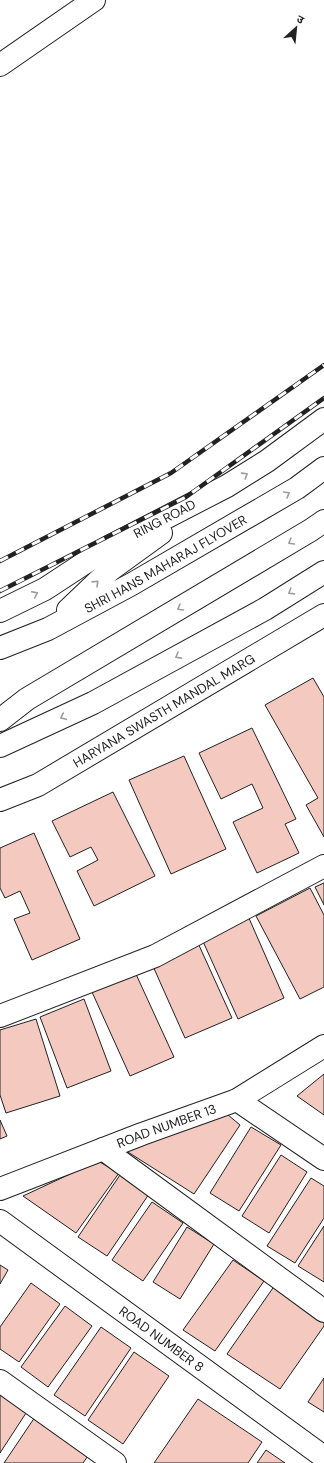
<svg xmlns="http://www.w3.org/2000/svg" width="324" height="1463" font-family="'DM Sans','Noto Sans Devanagari',sans-serif">
	<rect width="100%" height="100%" fill="#fff"/>
	<g fill="#f3c9c0" stroke="#222">
		<path d="M313,678L324,697V837L306,805L318,798L265,705Z"/>
		<path d="M252,728L296,819L285,824L299,853L257,873L233,822L263,808L252,784L221,799L199,753Z"/>
		<path d="M184,756L226,849L171,874L129,780Z"/>
		<path d="M113,792L155,876L94,906L77,871L98,860L91,847L70,857L52,821Z"/>
		<path d="M34,833L80,939L32,960L14,919L30,913L20,891L5,898L0,888V848Z"/>
		<path d="M324,883V905L315,887Z"/>
		<path d="M310,888L324,915V987L300,999L256,916Z"/>
		<path d="M248,916L284,998L238,1019L201,937Z"/>
		<path d="M198,943L232,1018L185,1038L152,964Z"/>
		<path d="M135,972L174,1057L130,1076L92,992Z"/>
		<path d="M84,999L111,1071L67,1088L40,1017Z"/>
		<path d="M36,1019L60,1096L6,1113L0,1095V1030Z"/>
		<path d="M324,1074V1115L297,1096Z"/>
		<path d="M221,1109L240,1125L194,1194L120,1147Z"/>
		<path d="M0,1120L7,1136L0,1139Z"/>
		<path d="M251,1127L281,1145L239,1211L210,1193Z"/>
		<path d="M281,1155L307,1172L269,1233L242,1216Z"/>
		<path d="M98,1161L119,1173L76,1233L23,1196Z"/>
		<path d="M120,1175L149,1194L107,1256L78,1237Z"/>
		<path d="M311,1178L324,1186V1218L295,1263L267,1246Z"/>
		<path d="M152,1202L183,1223L143,1281L112,1260Z"/>
		<path d="M324,1226V1282L298,1266Z"/>
		<path d="M187,1227L214,1244L180,1299L153,1282Z"/>
		<path d="M233,1260L264,1281L215,1351L183,1330Z"/>
		<path d="M0,1265L8,1270L0,1284Z"/>
		<path d="M31,1283L60,1304L19,1362L0,1349V1327Z"/>
		<path d="M275,1285L324,1320V1326L280,1389L227,1354Z"/>
		<path d="M65,1306L92,1326L48,1387L21,1367Z"/>
		<path d="M101,1327L131,1348L85,1416L54,1395Z"/>
		<path d="M134,1352L169,1376L123,1444L88,1420Z"/>
		<path d="M324,1378V1412L308,1402Z"/>
		<path d="M0,1392L28,1410L0,1453Z"/>
		<path d="M198,1399L262,1442L248,1463H154Z"/>
		<path d="M35,1417L90,1453L83,1463H4Z"/>
		<path d="M266,1450L285,1463H257Z"/>
	</g>
	<g fill="none" stroke-linecap="round" stroke-linejoin="round">
		<defs>
			<g id="minor">
				<path d="M0,65L94,0"/>
				<path id="s1" d="M0,800L38,785L324,615"/>
				<path d="M0,1016L155,956L324,866"/>
				<path d="M237,1100L324,1159"/>
				<path d="M103,1149L324,1311"/>
				<path id="s2" d="M0,1189L142,1134L237,1100L324,1046"/>
				<path id="s3" d="M0,1221L324,1457"/>
				<path d="M0,1381L115,1463"/>
			</g>
			<g id="major">
				<path d="M68,610L110,570L161,533"/>
				<path id="s4" d="M0,611L45,589L109,547L227,486L267,461L324,419"/>
				<path id="s5" d="M0,648L48,629L132,584L297,488L324,468"/>
				<path d="M0,720L27,699L311,530L324,521"/>
				<path d="M0,746L93,703L265,609L324,572"/>
			</g>
		</defs>
		<use href="#minor" stroke="#222" stroke-width="24"/>
		<use href="#major" stroke="#222" stroke-width="24"/>
		<use href="#minor" stroke="#fff" stroke-width="22"/>
		<use href="#major" stroke="#fff" stroke-width="22"/>
		<defs>
			<g id="rail">
				<path d="M0,561L171,473L324,365"/>
				<path d="M0,591L186,497L324,398"/>
			</g>
		</defs>
		<use href="#rail" stroke="#222" stroke-width="4.5"/>
		<use href="#rail" stroke="#fff" stroke-width="3" stroke-dasharray="9" stroke-linecap="butt"/>
	</g>
	<defs><path id="oneway-chevron" d="M-2-3.5L2.5 0L-2 3.5" fill="none" stroke-width="1.6" stroke-linecap="round" stroke-linejoin="round"/></defs>
	<g stroke="#9c9c9c">
		<use href="#oneway-chevron" transform="translate(245 475) rotate(-32)"/>
		<use href="#oneway-chevron" transform="translate(287 494) rotate(-30)"/>
		<use href="#oneway-chevron" transform="translate(291 542) rotate(149)"/>
		<use href="#oneway-chevron" transform="translate(96 583) rotate(-44)"/>
		<use href="#oneway-chevron" transform="translate(291 592) rotate(148)"/>
		<use href="#oneway-chevron" transform="translate(35 594) rotate(-26)"/>
		<use href="#oneway-chevron" transform="translate(180 608) rotate(149)"/>
		<use href="#oneway-chevron" transform="translate(178 656) rotate(151)"/>
		<use href="#oneway-chevron" transform="translate(63 717) rotate(155)"/>
	</g>
	<g text-anchor="middle" stroke-width="3" stroke-linejoin="round" paint-order="stroke">
		<g font-size="13" fill="#222" stroke="#fff">
			<text dy="5" stroke="none"><textPath href="#s4" startOffset="189">RING ROAD</textPath></text>
			<text dy="5" stroke="none"><textPath href="#s5" startOffset="186">SHRI HANS MAHARAJ FLYOVER</textPath></text>
			<text dy="5" stroke="none"><textPath href="#s1" startOffset="187">HARYANA SWASTH MANDAL MARG</textPath></text>
			<text dy="5" stroke="none"><textPath href="#s2" startOffset="178">ROAD NUMBER 13</textPath></text>
			<text dy="5" stroke="none"><textPath href="#s3" startOffset="200">ROAD NUMBER 8</textPath></text>
		</g>
	</g>
	<g transform="translate(296 28) rotate(27)" stroke="#ffffff" stroke-width="3" paint-order="stroke">
	<path d="M0-3L7 15L0 10L-7 15Z" fill="#222222"/>
	<text y="-6" font-size="11" font-weight="bold" text-anchor="middle" fill="#222222">उ</text>
	</g>
</svg>
